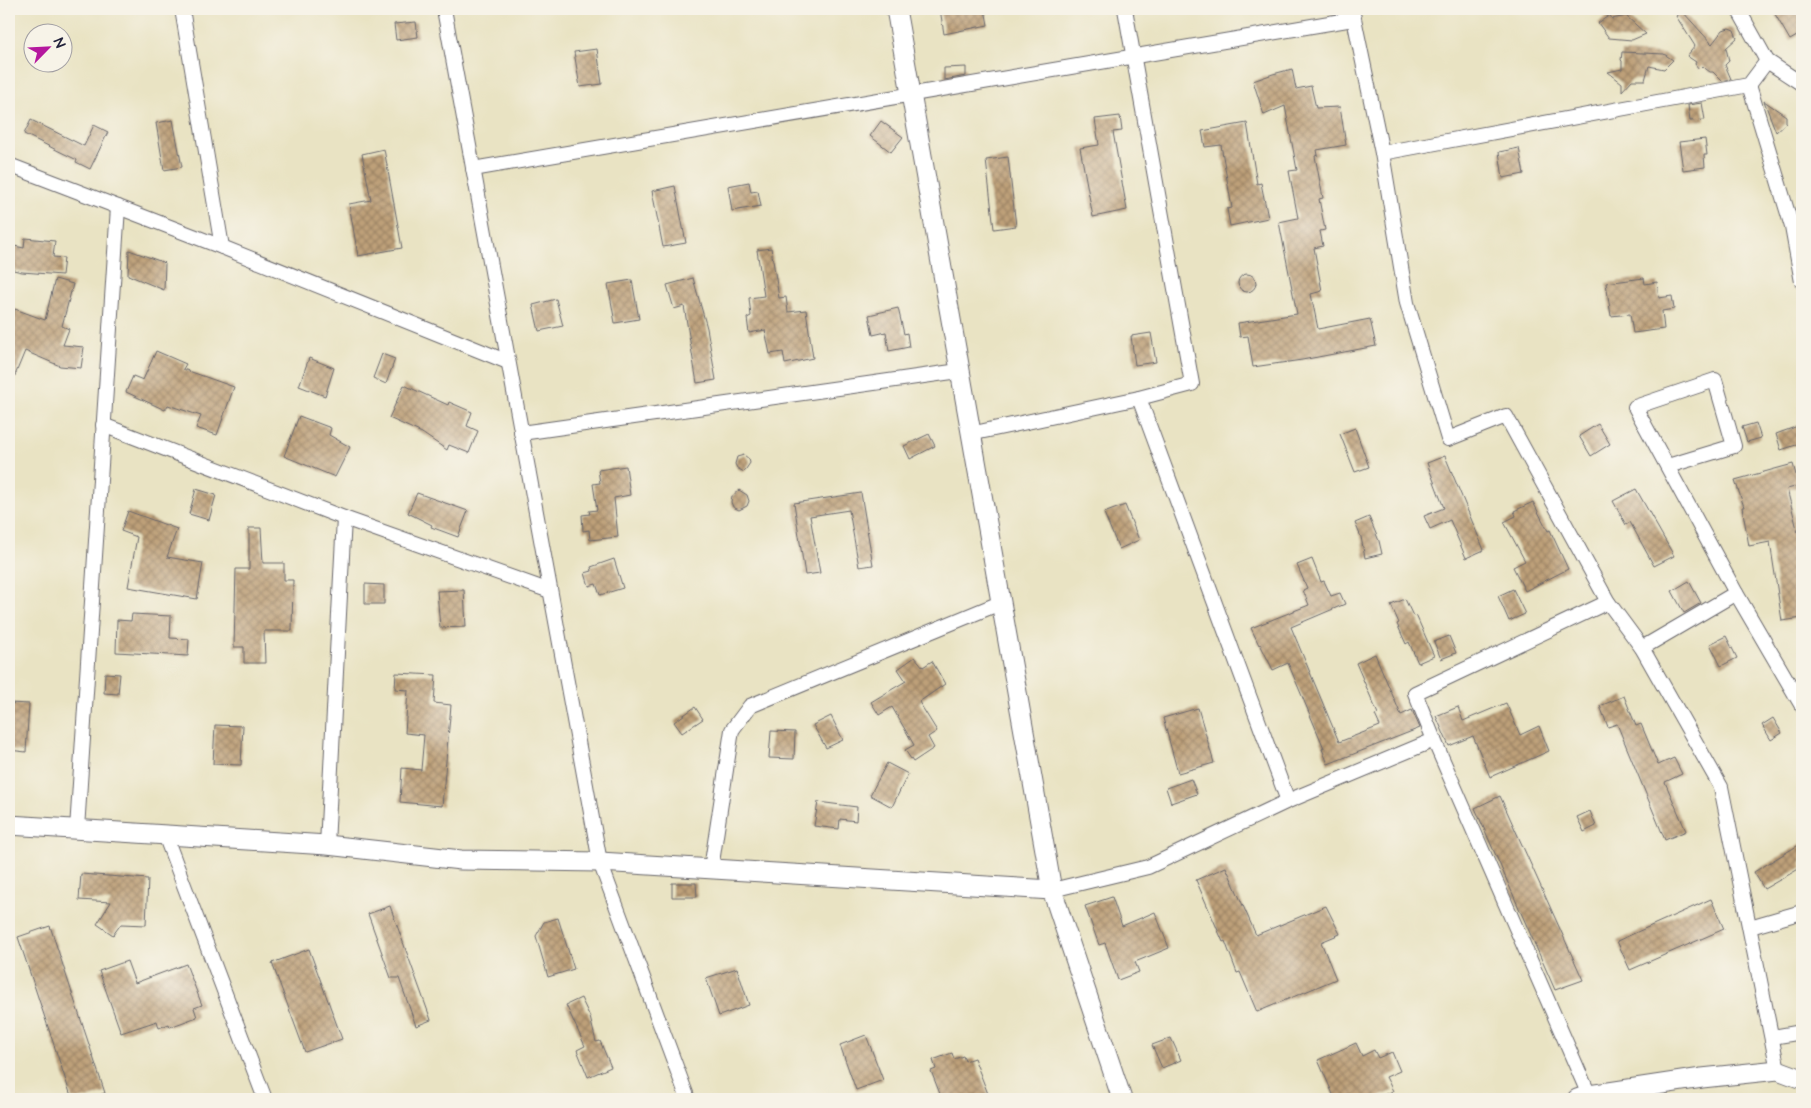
<svg xmlns="http://www.w3.org/2000/svg" width="1811" height="1108" font-family="'Architects Daughter',sans-serif">
	<defs>
		<pattern id="building-cross-hatch" width="8" height="8" patternUnits="userSpaceOnUse" patternTransform="scale(1.25)"><rect width="8" height="8" fill="#bea079"/><path d="M0 0l8 8M0 8l8-8" fill="none" stroke="#9a8264"/></pattern>
	</defs>
	<rect width="100%" height="100%" fill="#f7f3e8"/>
	<filter id="ink" filterUnits="userSpaceOnUse"><feTurbulence type="fractalNoise" baseFrequency=".02" numOctaves="2"/><feDisplacementMap in="SourceGraphic" scale="10" xChannelSelector="R" yChannelSelector="G"/><feConvolveMatrix kernelMatrix="1 2 1 2 8 2 1 2 1" color-interpolation-filters="sRGB"/></filter>
	<filter id="wash" filterUnits="userSpaceOnUse"><feTurbulence type="fractalNoise" baseFrequency=".0096" numOctaves="4" result="noise"/><feDisplacementMap in="SourceGraphic" scale="20" xChannelSelector="R" yChannelSelector="G"/><feGaussianBlur stdDeviation="1.12" result="paint"/><feColorMatrix in="noise" values="0 0 0 0 0 0 0 0 0 0 0 0 0 0 0 0 0 1.4 0 .05"/><feComposite in="paint" operator="in"/></filter>
	<g filter="url(#wash)">
		<rect width="100%" height="100%" fill="#e9e3c3"/>
		<g id="blocks">
			<g fill="url(#building-cross-hatch)">
				<path d="M940,9H985L988,25L944,34Z"/>
				<path d="M1772,9H1802V33L1790,40Z"/>
				<path d="M1682,11L1712,44L1723,30L1729,28L1734,30L1737,38L1726,48L1729,61L1725,65L1731,79L1722,81L1713,72H1710L1702,66L1699,69L1695,64L1696,62L1687,56L1695,46L1676,16Z"/>
				<path d="M1610,15L1612,19L1626,16L1646,34L1632,40L1609,38L1598,23Z"/>
				<path d="M416,22L418,37L396,40L394,24Z"/>
				<path d="M597,49L602,84L580,87L574,52Z"/>
				<path d="M1622,52L1664,54L1673,60L1664,69L1649,66L1645,80H1632L1622,91V83L1608,72L1622,69V61L1621,60Z"/>
				<path d="M966,67V76L944,80V68Z"/>
				<path d="M1292,69L1296,89L1311,86L1316,108L1340,107L1346,145L1317,150L1318,155L1315,156L1323,198L1319,199L1325,230L1320,231L1323,246L1314,248L1322,291L1311,294L1318,329L1370,319L1376,346L1302,360L1253,367L1248,336L1240,337L1238,323L1297,314L1279,222L1298,218L1289,171L1297,170L1285,106L1264,115L1253,81L1273,74Z"/>
				<path d="M1764,101L1786,116V123L1776,132Z"/>
				<path d="M1702,103L1705,120L1690,121L1688,105Z"/>
				<path d="M1120,116L1122,131L1113,132L1127,210L1093,217L1080,148L1099,145L1095,119Z"/>
				<path d="M31,120L84,146L94,125L108,132L90,169L76,162L77,160L24,134Z"/>
				<path d="M173,120L182,167L164,170L156,123Z"/>
				<path d="M881,121L903,137L891,152L870,136Z"/>
				<path d="M1247,123L1257,184L1261,183L1268,218L1230,226L1227,209L1232,208L1221,145L1205,147L1202,131Z"/>
				<path d="M1705,139L1707,155H1704L1705,167L1683,170L1679,142Z"/>
				<path d="M1519,148L1524,174L1503,178L1499,152Z"/>
				<path d="M384,149L402,248L358,256L349,204L371,200L362,154Z"/>
				<path d="M1008,157L1016,226L994,229L986,160Z"/>
				<path d="M749,182L751,192L758,191L761,206L732,211L728,186Z"/>
				<path d="M675,186L686,243L663,247L652,191Z"/>
				<path d="M25,238L55,241L53,257L64,258L62,275L22,272L9,269V245L24,248Z"/>
				<path d="M771,248L779,298L786,297L788,312L806,310L813,358L785,364L783,352L770,354L765,330L749,333L747,318L751,316L749,298L764,296L757,250Z"/>
				<path d="M129,250L165,263L164,290L128,275Z"/>
				<circle cx="1247" cy="283" r="9"/>
				<path d="M693,278L707,328L716,380L697,383L684,306L674,309L667,285Z"/>
				<path d="M1644,278L1645,284L1657,282L1659,298L1672,296L1674,309L1662,311L1664,329L1633,333L1630,314L1611,316L1606,283Z"/>
				<path d="M55,279L73,284L62,326L69,329L63,345L84,347L81,368L60,366L25,351L9,390V326L15,309L45,320Z"/>
				<path d="M632,280L639,319L615,323L608,284Z"/>
				<path d="M556,299L563,326L539,331L533,305Z"/>
				<path d="M898,308L904,334L907,333L909,347L889,351L886,332L873,335L869,315Z"/>
				<path d="M1151,333L1156,362L1135,365L1131,336Z"/>
				<path d="M156,351L186,364L183,369L234,387L217,435L196,428L201,416L168,405L165,410L126,392L133,376L143,380Z"/>
				<path d="M382,354L395,359L386,384L373,378Z"/>
				<path d="M309,358L334,368L325,396L299,386Z"/>
				<path d="M404,385L448,405L449,402L472,412L467,426L478,431L469,453L449,445L447,450L422,433L389,418Z"/>
				<path d="M299,416L331,428L329,435L350,447L335,477L284,456Z"/>
				<path d="M1756,423L1761,438L1747,442L1742,427Z"/>
				<path d="M1598,424L1610,444L1591,456L1579,436Z"/>
				<path d="M1798,426L1802,443L1781,450L1776,434Z"/>
				<path d="M1355,428L1369,467L1355,472L1340,434Z"/>
				<path d="M929,434L935,446L910,459L904,446Z"/>
				<path d="M744,455L749,459L750,463L744,472L737,468L735,464L737,457Z"/>
				<path d="M1445,456L1484,550L1466,558L1450,520L1430,529L1424,516L1444,508L1427,463Z"/>
				<path d="M1793,464L1799,486L1787,489L1799,537L1802,536V563H1797L1802,603V618L1782,621L1770,542L1749,546L1742,507H1744L1735,480Z"/>
				<path d="M626,466L630,495L614,498L618,537L590,540L589,530L583,531L582,515L590,514L589,511L597,510L593,484L600,483L598,470Z"/>
				<path d="M196,489L216,495L209,520L189,514Z"/>
				<path d="M1636,489L1674,556L1654,566L1630,522L1626,525L1613,501Z"/>
				<path d="M739,490L747,495L749,501L747,506L739,510L733,507L731,502L732,496Z"/>
				<path d="M417,493L468,511L458,537L431,527L432,525L408,513Z"/>
				<path d="M861,493L873,565L859,567L849,510L810,516L820,573L805,575L794,503Z"/>
				<path d="M1533,502L1548,531L1550,530L1568,569L1525,591L1513,567L1525,561L1504,522L1516,516L1514,511Z"/>
				<path d="M1125,505L1139,540L1119,549L1104,513Z"/>
				<path d="M128,511L177,529L167,557L203,563L197,599L128,587L137,537L121,531Z"/>
				<path d="M1369,517L1379,541L1382,554L1365,558L1361,537L1355,523Z"/>
				<path d="M249,528H261L263,563H284V580H293L292,631H264L265,663H244V647H234L236,569H249Z"/>
				<path d="M614,559L623,588L600,595L596,584L589,586L585,573L592,571L591,567Z"/>
				<path d="M1312,559L1321,582L1324,581L1331,596L1340,593L1345,604L1291,627L1339,742L1380,726L1375,715L1378,714L1356,663L1375,654L1401,715L1412,710L1420,728L1328,764L1322,749L1324,748L1288,663L1273,670L1260,644L1259,645L1251,628L1309,605L1303,590L1307,588L1297,565Z"/>
				<path d="M1689,581L1701,603L1684,613L1672,591Z"/>
				<path d="M365,584L384,585V604H365Z"/>
				<path d="M1513,589L1525,614L1509,621L1498,596Z"/>
				<path d="M464,590L466,627L440,628L437,591Z"/>
				<path d="M1405,599L1413,616L1416,615L1434,656L1418,663L1409,642L1406,644L1397,624L1399,623L1391,605Z"/>
				<path d="M132,614L171,616L170,638L189,639L188,656L116,652L117,620L131,621Z"/>
				<path d="M1449,636L1456,653L1441,659L1434,642Z"/>
				<path d="M1726,636L1737,658L1721,666L1710,644Z"/>
				<path d="M915,657L923,667L932,661L945,684L919,702L937,731L928,737L934,748L913,762L905,750L914,745L892,707L879,715L871,702L906,681L898,669Z"/>
				<path d="M105,673L120,674L118,694L104,693Z"/>
				<path d="M396,673L436,675L434,703L451,705L442,806L400,802L402,768L421,770L424,735L405,733L408,690L395,689Z"/>
				<path d="M1624,696L1636,726L1641,724L1658,765L1674,758L1682,774L1665,782L1686,831L1665,840L1617,724L1608,727L1600,706Z"/>
				<path d="M9,703L29,704L26,752L9,750Z"/>
				<path d="M1506,703L1520,735L1539,726L1549,751L1490,777L1473,736L1449,746L1436,716L1458,707L1463,721Z"/>
				<path d="M695,707L703,719L682,733L674,722Z"/>
				<path d="M1198,708L1214,763L1178,773L1163,718Z"/>
				<path d="M831,716L843,740L826,748L813,725Z"/>
				<path d="M1773,718L1782,733L1771,740L1762,725Z"/>
				<path d="M215,725L243,726L241,765L213,764Z"/>
				<path d="M771,731L795,732L794,759L769,758Z"/>
				<path d="M887,763L908,774L892,807L870,795Z"/>
				<path d="M1191,779L1197,794L1171,803L1166,788Z"/>
				<path d="M1500,796L1583,980L1555,990L1475,808Z"/>
				<path d="M818,802L857,807L856,821L840,819L839,829L814,826Z"/>
				<path d="M1590,811L1596,826L1584,832L1577,817Z"/>
				<path d="M1802,843V867L1764,889L1754,872Z"/>
				<path d="M1226,867L1256,935L1326,906L1340,934L1321,942L1336,979L1257,1012L1240,972L1237,973L1225,941L1223,942L1196,880Z"/>
				<path d="M81,874L148,879L146,925L121,924L113,935L97,924L111,902L79,900Z"/>
				<path d="M672,883H696L697,897H672Z"/>
				<path d="M1112,897L1122,926L1155,912L1169,948L1135,962L1139,972L1118,980L1105,943L1099,945L1085,906Z"/>
				<path d="M1711,899L1724,929L1630,970L1617,941Z"/>
				<path d="M390,906L431,1020L416,1026L399,978H391L368,914Z"/>
				<path d="M558,918L574,969L548,977L536,936L544,922Z"/>
				<path d="M50,926L105,1093L87,1099H72L18,937Z"/>
				<path d="M309,949L342,1039L305,1052L272,963Z"/>
				<path d="M127,961L135,983L186,964L202,1005L194,1008L197,1017L170,1027L169,1024L159,1028L157,1021L121,1033L99,971Z"/>
				<path d="M737,968L749,1005L719,1016L706,978Z"/>
				<path d="M581,998L590,1017L596,1042L600,1041L611,1067L588,1077L577,1050L585,1046L566,1005Z"/>
				<path d="M866,1035L883,1080L856,1090L840,1045Z"/>
				<path d="M1171,1038L1181,1060L1162,1068L1152,1045Z"/>
				<path d="M1356,1043L1362,1056L1374,1050L1378,1058L1392,1052L1400,1071L1386,1077L1393,1091L1374,1099H1335L1318,1060Z"/>
				<path d="M952,1053L954,1059L963,1056L965,1061L974,1058L990,1099H942L931,1071L936,1069L933,1060Z"/>
			</g>
		</g>
	</g>
	<g filter="url(#ink)">
		<use href="#blocks" fill-opacity="0" stroke="#68666b" stroke-width="1"/>
		<g fill="none" stroke-linecap="round" stroke-linejoin="round">
			<defs>
				<g id="street">
					<path d="M182,9L222,247"/>
					<path d="M444,9L600,862L688,1099"/>
					<path d="M1352,9L1382,153L1407,303L1448,439L1506,416L1608,602L1642,648L1721,787L1778,1070"/>
					<path d="M1738,9L1767,61L1802,84"/>
					<path d="M1749,85L1792,227L1802,282"/>
					<path d="M1382,153L1749,85L1767,61"/>
					<path d="M9,165L222,247L508,362"/>
					<path d="M473,169L1353,19"/>
					<path d="M1139,398L1288,801"/>
					<path d="M103,425L344,518L550,591"/>
					<path d="M521,433L959,371"/>
					<path d="M970,434L1139,398L1192,384L1125,9"/>
					<path d="M1668,466L1734,446L1715,380L1635,407L1736,593L1802,706"/>
					<path d="M1642,648L1736,593"/>
					<path d="M77,829L118,207"/>
					<path d="M165,835L265,1099"/>
					<path d="M327,845L344,518"/>
					<path d="M711,869L732,730L750,706L1000,603"/>
					<path d="M1052,890L1148,867L1288,801L1434,740"/>
					<path d="M1750,927L1802,912"/>
					<path d="M1772,1037L1802,1032"/>
					<path d="M1589,1095L1434,740L1415,693L1608,602"/>
				</g>
				<g id="secondary">
					<path d="M896,9L1052,890L1122,1099"/>
					<path d="M9,825L327,845L461,860L600,862L1052,890"/>
					<path d="M1577,1099L1589,1095L1702,1078L1778,1070L1802,1079"/>
				</g>
			</defs>
			<use href="#street" stroke="#68666b" stroke-width="16"/>
			<use href="#secondary" stroke="#68666b" stroke-width="21"/>
			<use href="#street" stroke="#fff" stroke-width="14"/>
			<use href="#secondary" stroke="#fff" stroke-width="19"/>
		</g>
	</g>
	<rect width="1811" height="1108" fill="none" stroke="#f7f3e8" stroke-width="30"/>
	<g transform="translate(48 48) rotate(66)"><circle r="24" fill="#f7f3e8" stroke="#a29fa3"/>
	<path d="M0-4L9 19L0 12L-9 19Z" fill="#b5179e"/>
	<text y="-8" font-size="14" font-weight="bold" text-anchor="middle" fill="#22223b">N</text>
	</g>
</svg>
